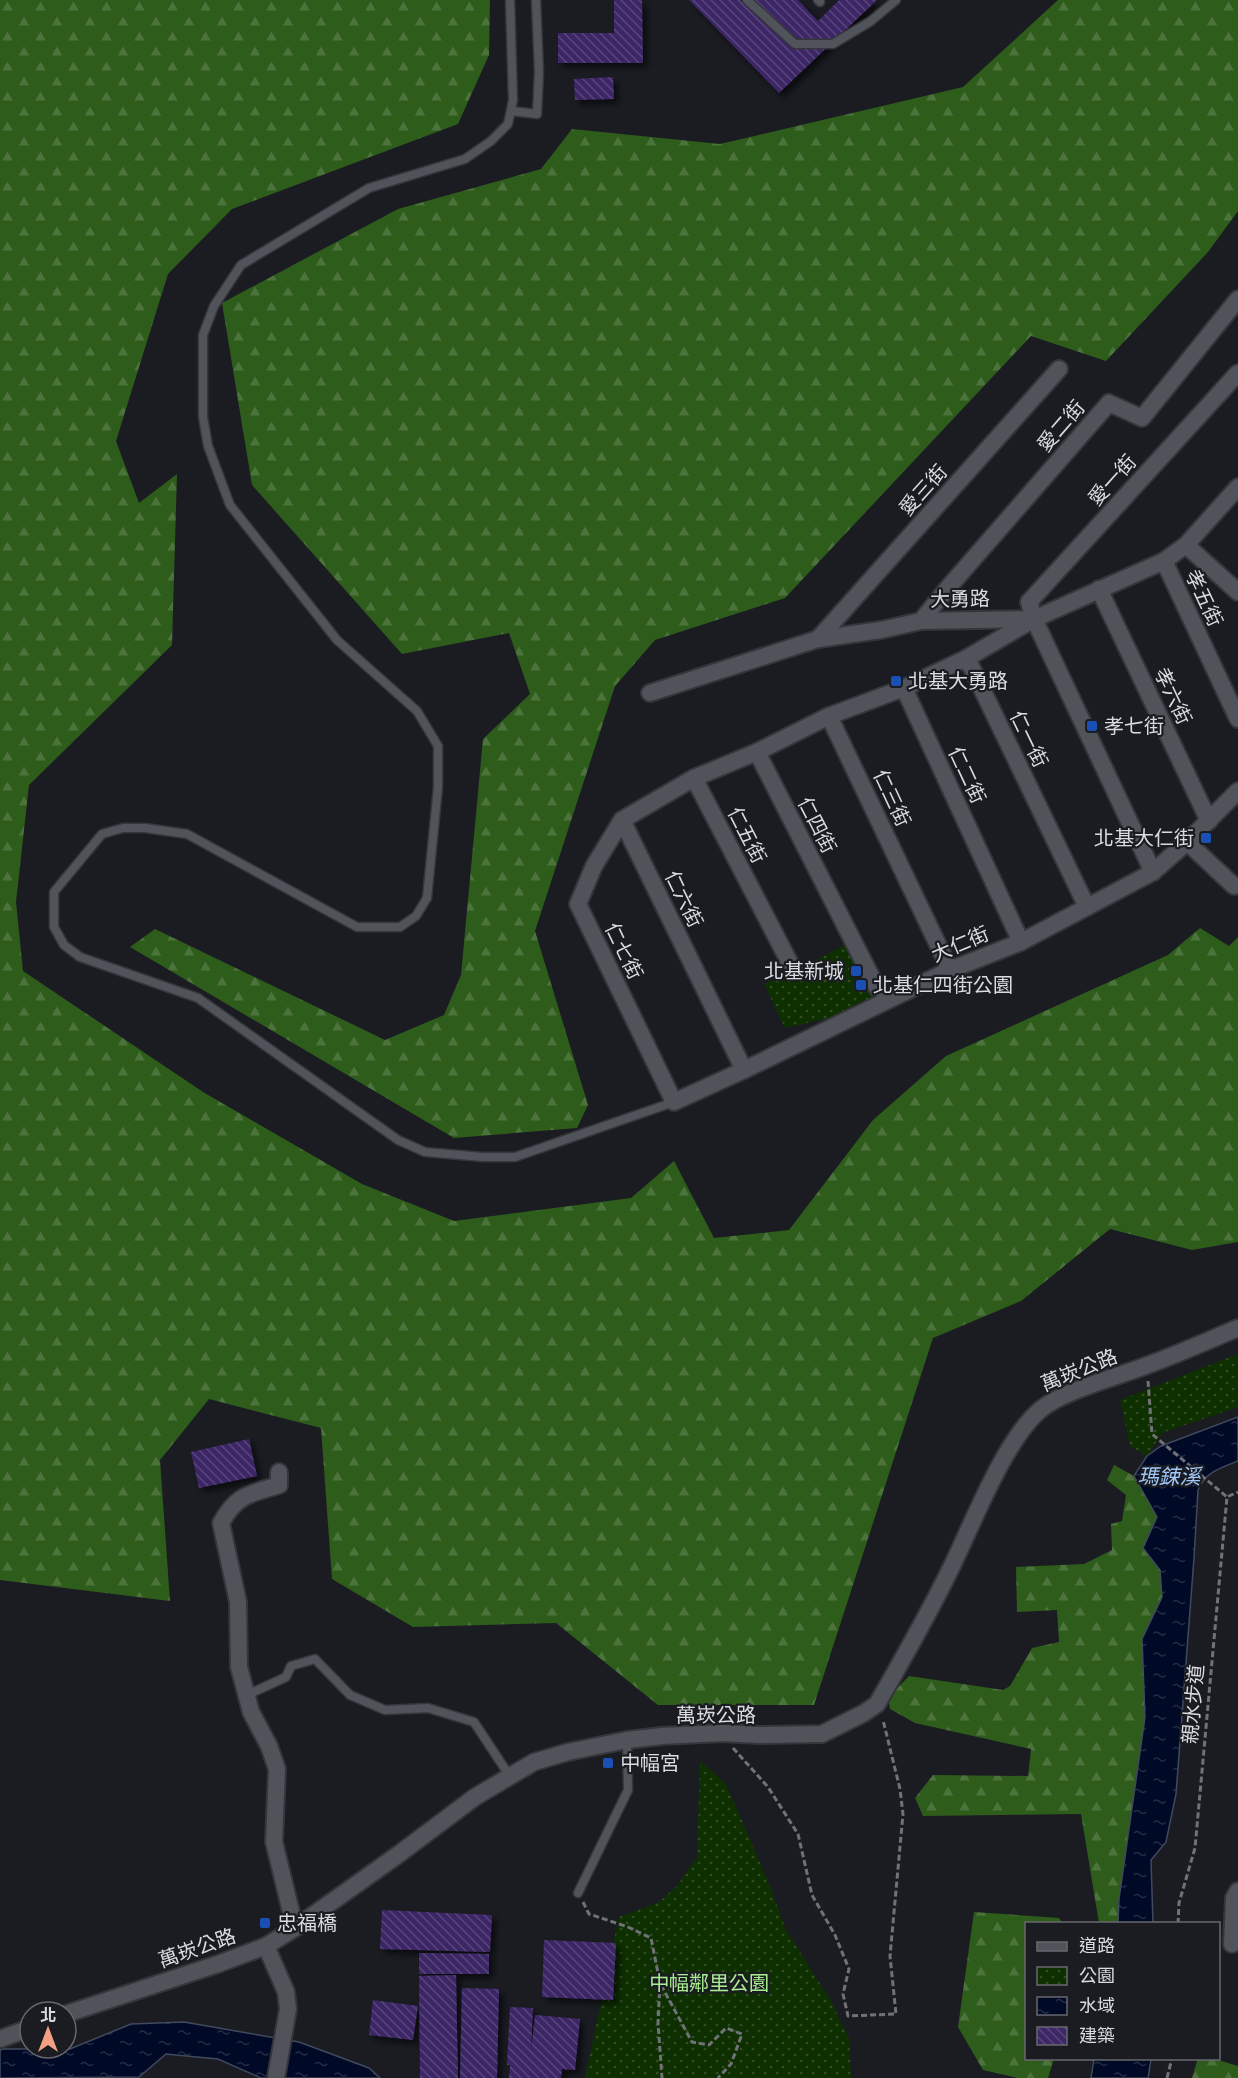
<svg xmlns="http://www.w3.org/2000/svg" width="1238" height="2078" font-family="'Sofia Sans Condensed','Noto Sans TC',sans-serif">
	<defs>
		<pattern id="forest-firs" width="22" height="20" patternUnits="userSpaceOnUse" patternTransform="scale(1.5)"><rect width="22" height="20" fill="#2e5c1b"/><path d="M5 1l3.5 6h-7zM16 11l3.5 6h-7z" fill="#4c733c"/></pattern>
		<pattern id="park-dots" width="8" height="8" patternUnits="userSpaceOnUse" patternTransform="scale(1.5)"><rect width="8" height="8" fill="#0e2f00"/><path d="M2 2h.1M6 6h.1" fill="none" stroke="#304d25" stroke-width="1.8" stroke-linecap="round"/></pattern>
		<pattern id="water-ripples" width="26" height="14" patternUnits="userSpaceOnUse" patternTransform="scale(1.5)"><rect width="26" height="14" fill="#000a26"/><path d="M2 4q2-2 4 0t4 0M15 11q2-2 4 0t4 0" fill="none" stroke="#252d45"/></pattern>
		<pattern id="building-back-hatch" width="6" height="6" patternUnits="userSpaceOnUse" patternTransform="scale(1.5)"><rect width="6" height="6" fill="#3d2766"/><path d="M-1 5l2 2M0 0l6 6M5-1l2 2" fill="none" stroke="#58467c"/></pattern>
		<filter id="shadow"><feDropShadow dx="4.5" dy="4.5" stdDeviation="3" flood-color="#0009"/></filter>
	</defs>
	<rect width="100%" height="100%" fill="#1a1c22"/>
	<g fill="url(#forest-firs)">
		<path d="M0,0H490L489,55L458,124L232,209L168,274L116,441L139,503L177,474L172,645L29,785L16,902L23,971L203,1092L362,1184L454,1221L631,1198L674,1161L714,1238L789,1230L873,1120L946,1056L1168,955L1200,928L1229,946L1238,937V1242L1192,1250L1110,1229L1021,1301L933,1338L814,1705H658L556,1623L413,1627L332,1579L321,1428L209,1399L160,1460L170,1601L0,1580Z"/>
		<path d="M1058,0H1238V211L1208,252L1106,361L1031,336L785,598L655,640L615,686L535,931L588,1105L577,1128L454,1138L130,947L155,929L385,1040L444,1015L461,975L483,739L530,694L509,633L402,654L252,485L222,303L398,209L541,169L572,129L720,144L963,87Z"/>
		<path d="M1114,1465L1134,1476L1157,1517L1143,1548L1160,1570L1162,1597L1142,1639L1145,1717L1119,1899L1118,1923H1099L1081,1814L923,1816L915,1798L933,1775L1028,1776L1031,1749L915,1723L890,1709L888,1698L909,1676L1003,1690L1010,1686L1032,1648L1059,1642L1057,1610L1017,1612L1016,1567L1084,1564L1112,1550L1111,1524L1122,1521L1126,1495L1107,1480Z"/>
		<path d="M974,1912L1059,1918L1062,1923L1026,1924V2058L1054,2059L1048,2078H1018L983,2070L958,2027Z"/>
		<path d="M1198,2058L1215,2059L1238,2066V2078H1192Z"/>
	</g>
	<g fill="url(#park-dots)">
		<path d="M853,941L899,1002L785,1028L764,984L794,971Z"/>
		<path d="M1238,1354V1407L1162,1433L1147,1456L1130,1446L1120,1400Z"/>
		<path d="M700,1761L726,1784L767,1879L786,1930L831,2001L849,2039L851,2078H585L619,1917L659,1902L677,1886L697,1857Z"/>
	</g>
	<g fill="url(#water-ripples)" stroke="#41495e" stroke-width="1.5">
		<path d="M1238,1417V1461C1222,1467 1204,1473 1198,1490L1194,1558L1176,1794L1166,1842L1151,1860L1153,1923H1118L1119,1899L1145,1717L1142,1639L1162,1597L1160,1570L1143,1548L1157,1517L1134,1476L1147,1456L1161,1446Z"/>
		<path d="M184,2022L299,2042L369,2068L380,2078H261L218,2059L166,2054L139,2077L0,2078V2051L2,2049H70L131,2024Z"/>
		<path d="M1094,2059H1151L1148,2078H1091Z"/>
	</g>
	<g fill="url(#building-back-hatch)" filter="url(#shadow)">
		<path d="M614,0H642L643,63H558V33H614Z"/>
		<path d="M689,0H798L818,21L839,0H877L779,93Z"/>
		<path d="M613,77L614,99L575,100L574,79Z"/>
		<path d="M249,1439L257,1476L199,1488L191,1452Z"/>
		<path d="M382,1910L492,1915L490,1952L380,1949Z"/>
		<path d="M544,1940L616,1943L613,2000L542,1997Z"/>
		<path d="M419,1953L489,1954V1974H419Z"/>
		<path d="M456,1975L458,2078H420L419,1976Z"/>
		<path d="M462,1988L499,1989L497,2078H460Z"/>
		<path d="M373,2000L418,2006L413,2040L369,2035Z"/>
		<path d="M510,2007L533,2008L531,2051L535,2015L580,2019L575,2070L562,2069L561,2078H509L510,2065H507Z"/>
	</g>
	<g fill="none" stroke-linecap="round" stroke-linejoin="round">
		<defs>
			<g id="service">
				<path d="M510,0L513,100L508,124L491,141L465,159L369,188L241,265L214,306L203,335V417L208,446L230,505L337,640L417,711L438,746V787L427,898L416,916L400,927H357L187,834L145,828H123L102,834L54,892V927L64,945L80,957L198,998L398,1140L425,1152L483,1157H515L674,1102"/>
				<path d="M747,0L795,44H833L871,21L896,0"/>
				<path d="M818,0L820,2"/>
				<path d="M511,111L537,114L539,72L536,0"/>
				<path d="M247,1695L286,1677L291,1666L315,1659L350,1695L385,1710L428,1708L474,1722L509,1775"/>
				<path d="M578,1893L628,1790L627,1740"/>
			</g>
			<g id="minor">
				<path d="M1186,545L1238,592"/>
				<path d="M1164,561L1238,719"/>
				<path d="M1099,589L1209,821"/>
				<path d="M1034,619L967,658L904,688L829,716L757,752L694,778L622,820L594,866L578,904L674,1102L744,1070L950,970L1021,942L1153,872L1187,842L1238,791"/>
				<path d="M921,621L947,589L1109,403L1142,418L1238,299"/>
				<path d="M818,639L1059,369"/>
				<path d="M967,658L1087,907"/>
				<path d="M904,688L1021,942"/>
				<path d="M650,693L818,639L881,630L921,621L1034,619L1164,561L1186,545L1238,487"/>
				<path d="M829,716L950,970"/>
				<path d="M757,752L877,988"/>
				<path d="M694,778L794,971"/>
				<path d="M622,820L744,1070"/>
				<path d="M1187,842L1234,886"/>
				<path d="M1153,872L1034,619L1029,602L1238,373"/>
				<path d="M279,1472V1485C250,1494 237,1494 221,1523L238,1602L239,1667L251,1712L269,1746L277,1769L274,1842L295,1928"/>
				<path d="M1232,1944L1234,1898L1238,1891"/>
				<path d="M266,1946L286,1992L288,2009L276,2078"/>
			</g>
			<g id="tertiary">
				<path d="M66,2014L218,1964L266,1946L295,1928L399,1854L475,1797L534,1762L568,1752L627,1740L662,1736L722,1733L760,1735L822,1734L864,1713L877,1704C903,1659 928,1615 951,1568C973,1523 1004,1441 1040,1410C1062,1391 1117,1377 1145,1366C1176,1355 1207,1341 1238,1328"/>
				<path d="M0,2039L30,2028"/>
			</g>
		</defs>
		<use href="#service" stroke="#35363b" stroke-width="11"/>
		<use href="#minor" stroke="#35363b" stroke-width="20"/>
		<use href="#tertiary" stroke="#35363b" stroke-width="20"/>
		<g stroke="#707278" stroke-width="3" stroke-dasharray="6 3" stroke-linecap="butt">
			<path d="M1148,1381L1152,1434L1227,1497"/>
			<path d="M733,1748L768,1787L798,1834L812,1895L835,1935L849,1969L843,1994L848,2016L896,2014L890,1956L903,1814L900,1789L883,1720"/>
			<path d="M583,1902L589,1914L628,1927L651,1938L660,1983L658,2023L662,2078"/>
			<path d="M1178,1924L1179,1903L1195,1848L1227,1497L1238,1492"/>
			<path d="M661,1985L692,2042L709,2045L726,2028L742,2034L731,2064L718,2078"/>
			<path d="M1167,2078L1172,2058"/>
		</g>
		<use href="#service" stroke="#51535a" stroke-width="8"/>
		<use href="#minor" stroke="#51535a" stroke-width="16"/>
		<use href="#tertiary" stroke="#51535a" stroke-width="16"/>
	</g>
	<g fill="#1a4fb4" stroke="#1a1c22" stroke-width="2">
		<rect x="890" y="675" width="12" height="12" rx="3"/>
		<rect x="1086" y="720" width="12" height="12" rx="3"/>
		<rect x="1200" y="832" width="12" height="12" rx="3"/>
		<rect x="850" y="965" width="12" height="12" rx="3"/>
		<rect x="855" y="979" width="12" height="12" rx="3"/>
		<rect x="602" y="1757" width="12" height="12" rx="3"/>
		<rect x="259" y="1917" width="12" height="12" rx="3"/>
	</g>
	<g text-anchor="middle" stroke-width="4.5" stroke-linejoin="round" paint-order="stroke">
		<g font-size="20" fill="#dadbe0" stroke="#1a1c22">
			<text transform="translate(1061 426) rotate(-49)" y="7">愛二街</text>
			<text transform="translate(1112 480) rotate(-48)" y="7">愛一街</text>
			<text transform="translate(923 490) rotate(-48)" y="7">愛三街</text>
			<text transform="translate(1204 598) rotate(65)" y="7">孝五街</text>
			<text transform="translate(960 599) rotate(-1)" y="7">大勇路</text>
			<text transform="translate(1173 696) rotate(65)" y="7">孝六街</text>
			<text transform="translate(1029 739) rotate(64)" y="7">仁一街</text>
			<text transform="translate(967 775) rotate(65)" y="7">仁二街</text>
			<text transform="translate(892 798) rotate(65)" y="7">仁三街</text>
			<text transform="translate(817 825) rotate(63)" y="7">仁四街</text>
			<text transform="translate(747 835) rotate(63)" y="7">仁五街</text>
			<text transform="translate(684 899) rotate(64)" y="7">仁六街</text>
			<text transform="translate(960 944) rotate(-23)" y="7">大仁街</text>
			<text transform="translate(624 951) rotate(64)" y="7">仁七街</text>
			<text transform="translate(1079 1370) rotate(-22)" y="7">萬崁公路</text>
			<text transform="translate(1193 1704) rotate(-85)" y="7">親水步道</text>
			<text x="716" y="1722">萬崁公路</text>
			<text transform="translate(197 1948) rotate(-19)" y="7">萬崁公路</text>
		</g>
		<g font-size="20" fill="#dadbe0" stroke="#1a1c22" text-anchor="start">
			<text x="908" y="688">北基大勇路</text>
			<text x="1104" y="733">孝七街</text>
			<text x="1194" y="845" text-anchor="end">北基大仁街</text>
			<text x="844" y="978" text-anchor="end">北基新城</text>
			<text x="873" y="992">北基仁四街公園</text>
			<text x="620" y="1770">中幅宮</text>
			<text x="277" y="1930">忠福橋</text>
		</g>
		<g font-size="20" fill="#a8eb90" stroke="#1a1c22">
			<text x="709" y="1990">中幅鄰里公園</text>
		</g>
		<g font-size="21" font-style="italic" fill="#a0c7f9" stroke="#1a1c22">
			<text x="1169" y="1484">瑪鋉溪</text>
		</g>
	</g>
	<rect x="1025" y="1922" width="195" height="138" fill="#1a1c22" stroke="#67686e" stroke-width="1.5"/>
	<rect x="1037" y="1942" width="30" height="9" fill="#51535a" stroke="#67686e" stroke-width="1.5"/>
	<text x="1079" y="1952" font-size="18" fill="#dadbe0">道路</text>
	<rect x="1037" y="1967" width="30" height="18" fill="url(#park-dots)" stroke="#67686e" stroke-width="1.5"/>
	<text x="1079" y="1982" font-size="18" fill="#dadbe0">公園</text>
	<rect x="1037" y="1997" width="30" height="18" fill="url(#water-ripples)" stroke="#67686e" stroke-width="1.5"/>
	<text x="1079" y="2012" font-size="18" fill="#dadbe0">水域</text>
	<rect x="1037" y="2027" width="30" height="18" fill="url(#building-back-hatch)" stroke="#67686e" stroke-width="1.5"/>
	<text x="1079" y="2042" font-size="18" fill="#dadbe0">建築</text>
	<g transform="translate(48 2030)"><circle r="28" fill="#1a1c22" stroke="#67686e" stroke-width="1.5"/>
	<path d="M0-4.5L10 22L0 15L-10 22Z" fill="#f39f83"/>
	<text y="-9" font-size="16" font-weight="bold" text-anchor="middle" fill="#dadbe0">北</text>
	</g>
</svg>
